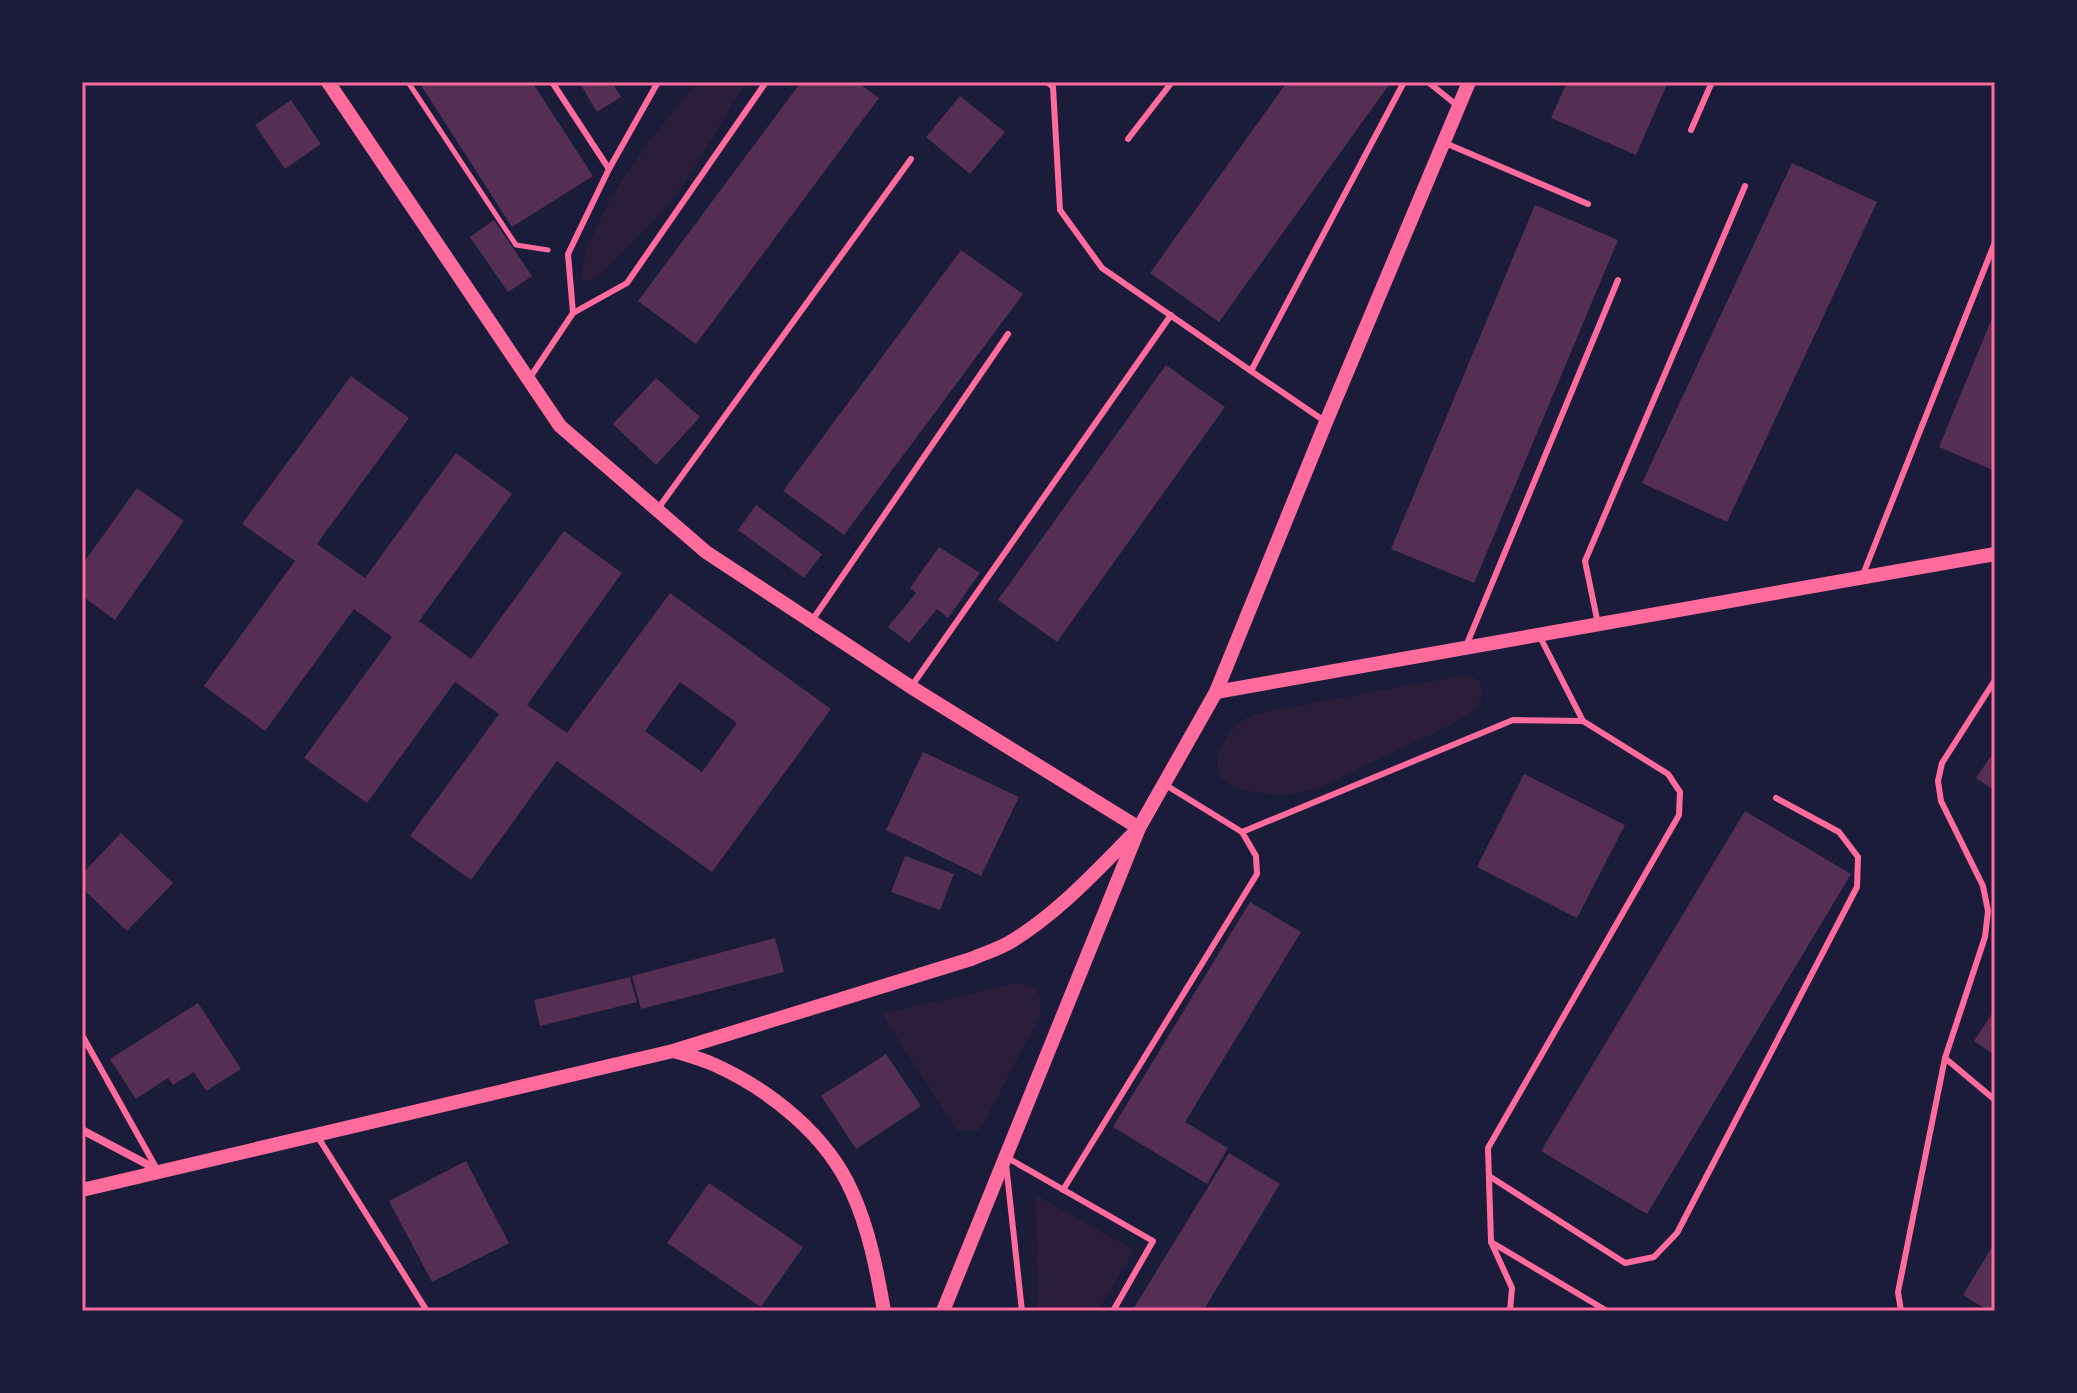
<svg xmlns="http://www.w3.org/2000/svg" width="2077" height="1393" font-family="'Sofia Sans Condensed',sans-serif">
	<rect width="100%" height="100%" fill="#1b1b3a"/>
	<g fill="#2a1e3b">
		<path d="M698,82H746L693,170L670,203L609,266L592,280L582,281C581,262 588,246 596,228C622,171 658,130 698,82Z"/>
		<path d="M1460,676L1472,677L1480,682C1481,687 1483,691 1482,696C1480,709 1463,718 1453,724C1423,738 1394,752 1364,766C1344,775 1323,788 1302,792C1273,797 1198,795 1221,748C1230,730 1236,723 1254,714Z"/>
		<path d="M1018,983L1034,986L1041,998L1040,1016L980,1130H956L882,1014Z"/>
		<path d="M1036,1195L1134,1250L1098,1311H1038Z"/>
	</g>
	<g fill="#542f53" fill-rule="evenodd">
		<path d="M419,82H532L593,176L512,227Z"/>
		<path d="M585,82H612L621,97L597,112L581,85Z"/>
		<path d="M801,82H857L879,98L696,344L638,301Z"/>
		<path d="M1287,82H1391L1219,322L1150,273Z"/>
		<path d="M1567,82H1668L1636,155L1551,118Z"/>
		<path d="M960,96L1005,132L970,174L926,137Z"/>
		<path d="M291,100L321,144L285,169L255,125Z"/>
		<path d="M1792,163L1877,202L1727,522L1642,483Z"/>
		<path d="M1535,205L1618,240L1474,583L1391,549Z"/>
		<path d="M494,220L532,276L508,292L470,237Z"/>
		<path d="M961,250L1023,294L844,535L783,491Z"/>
		<path d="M1995,311V471L1939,447Z"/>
		<path d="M1166,365L1225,407L1057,642L998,600Z"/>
		<path d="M351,376L409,418L317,544L365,578L456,453L512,494L419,621L471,659L564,531L622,573L527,705L567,733L670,593L831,709L712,872L557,761L471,880L410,836L499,714L455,682L367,803L304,758L392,637L354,609L265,731L204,686L295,561L242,524ZM680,682L737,723L702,772L645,731Z"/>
		<path d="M656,378L700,417L656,465L613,424Z"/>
		<path d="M137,488L184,521L115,620L82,596V565Z"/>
		<path d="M756,505L822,554L804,578L738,530Z"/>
		<path d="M939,547L980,573L948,618L937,609L909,643L888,627L916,593L910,588Z"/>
		<path d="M1995,750V791L1976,778Z"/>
		<path d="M923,752L1019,797L981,876L886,830Z"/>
		<path d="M1524,774L1625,825L1577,918L1477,867Z"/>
		<path d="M1745,811L1851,874L1647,1214L1541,1151Z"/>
		<path d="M121,833L173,883L127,931L82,888V874Z"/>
		<path d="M905,856L954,874L940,910L891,892Z"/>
		<path d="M1250,902L1301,932L1185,1122L1228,1148L1207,1184L1113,1127Z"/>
		<path d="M775,938L784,972L641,1009L632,976Z"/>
		<path d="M630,977L637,1002L540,1026L534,1000Z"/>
		<path d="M198,1003L241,1069L206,1091L194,1072L173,1085L168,1078L136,1099L110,1059Z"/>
		<path d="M1995,1009V1055L1974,1041Z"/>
		<path d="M886,1054L921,1106L856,1149L821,1096Z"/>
		<path d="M1229,1153L1280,1184L1203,1311H1132Z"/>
		<path d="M466,1161L509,1243L432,1282L389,1201Z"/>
		<path d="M709,1183L803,1247L761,1307L667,1243Z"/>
		<path d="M1995,1242V1311H1989L1963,1295Z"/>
	</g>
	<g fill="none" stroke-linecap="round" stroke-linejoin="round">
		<path stroke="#ff6b9d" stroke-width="5" d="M408,82L516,245L548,250"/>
		<g stroke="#ff6b9d" stroke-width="6">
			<path d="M552,82L609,169"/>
			<path d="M1047,82L1053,87L1060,210L1102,268L1251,371"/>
			<path d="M1428,82L1459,107"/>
			<path d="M1691,130L1712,82"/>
			<path d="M1128,139L1172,82"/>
			<path d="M1445,143L1588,204"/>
			<path d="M573,313L627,283L766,82"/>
			<path d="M529,379L573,313L568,254L609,169L658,82"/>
			<path d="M1326,422L1251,371L1404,82"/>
			<path d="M657,510L911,159"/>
			<path d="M1862,577L1995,242"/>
			<path d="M811,622L1008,334"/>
			<path d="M1598,624L1585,561L1745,186"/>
			<path d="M1466,646L1618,280"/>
			<path d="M911,687L1171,315"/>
			<path d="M1242,832L1513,720L1583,721"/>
			<path d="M82,1035L158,1171"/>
			<path d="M1945,1058L1995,1100"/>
			<path d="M316,1134L427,1311"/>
			<path d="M1006,1157L1153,1241L1113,1311"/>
			<path d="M1006,1164L1022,1311"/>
			<path d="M1489,1176L1625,1263L1654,1257L1677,1233L1857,887L1858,857L1839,832L1776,798"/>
			<path d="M1063,1190L1257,874L1256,856L1242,832L1164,784"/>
			<path d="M1491,1242L1607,1311"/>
			<path d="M1510,1311L1512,1288L1491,1242L1488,1148L1679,815L1680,792L1668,774L1583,721L1539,635"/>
			<path d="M1901,1311L1898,1292L1945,1058L1985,937L1988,911L1983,886L1941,801L1938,781L1942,763L1995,680"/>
		</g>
		<path stroke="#ff6b9d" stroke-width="8" d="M82,1130L158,1170"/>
		<g stroke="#ff6b9d" stroke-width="14">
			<path d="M328,82L560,426L706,552L911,687L1139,828"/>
			<path d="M1216,692L1995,554"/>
			<path d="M674,1051C687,1055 702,1059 715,1065C770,1090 827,1135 852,1192C869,1229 877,1271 884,1311"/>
			<path d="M82,1190L673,1051L971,959C985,953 999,949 1012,941C1059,912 1094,873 1133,834"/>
			<path d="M943,1311L1139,828L1216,692L1326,422L1469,82"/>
		</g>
	</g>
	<rect width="2077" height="1393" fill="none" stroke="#1b1b3a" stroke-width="168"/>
	<rect x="84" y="84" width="1909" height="1225" fill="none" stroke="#ff6b9d" stroke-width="3"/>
</svg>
